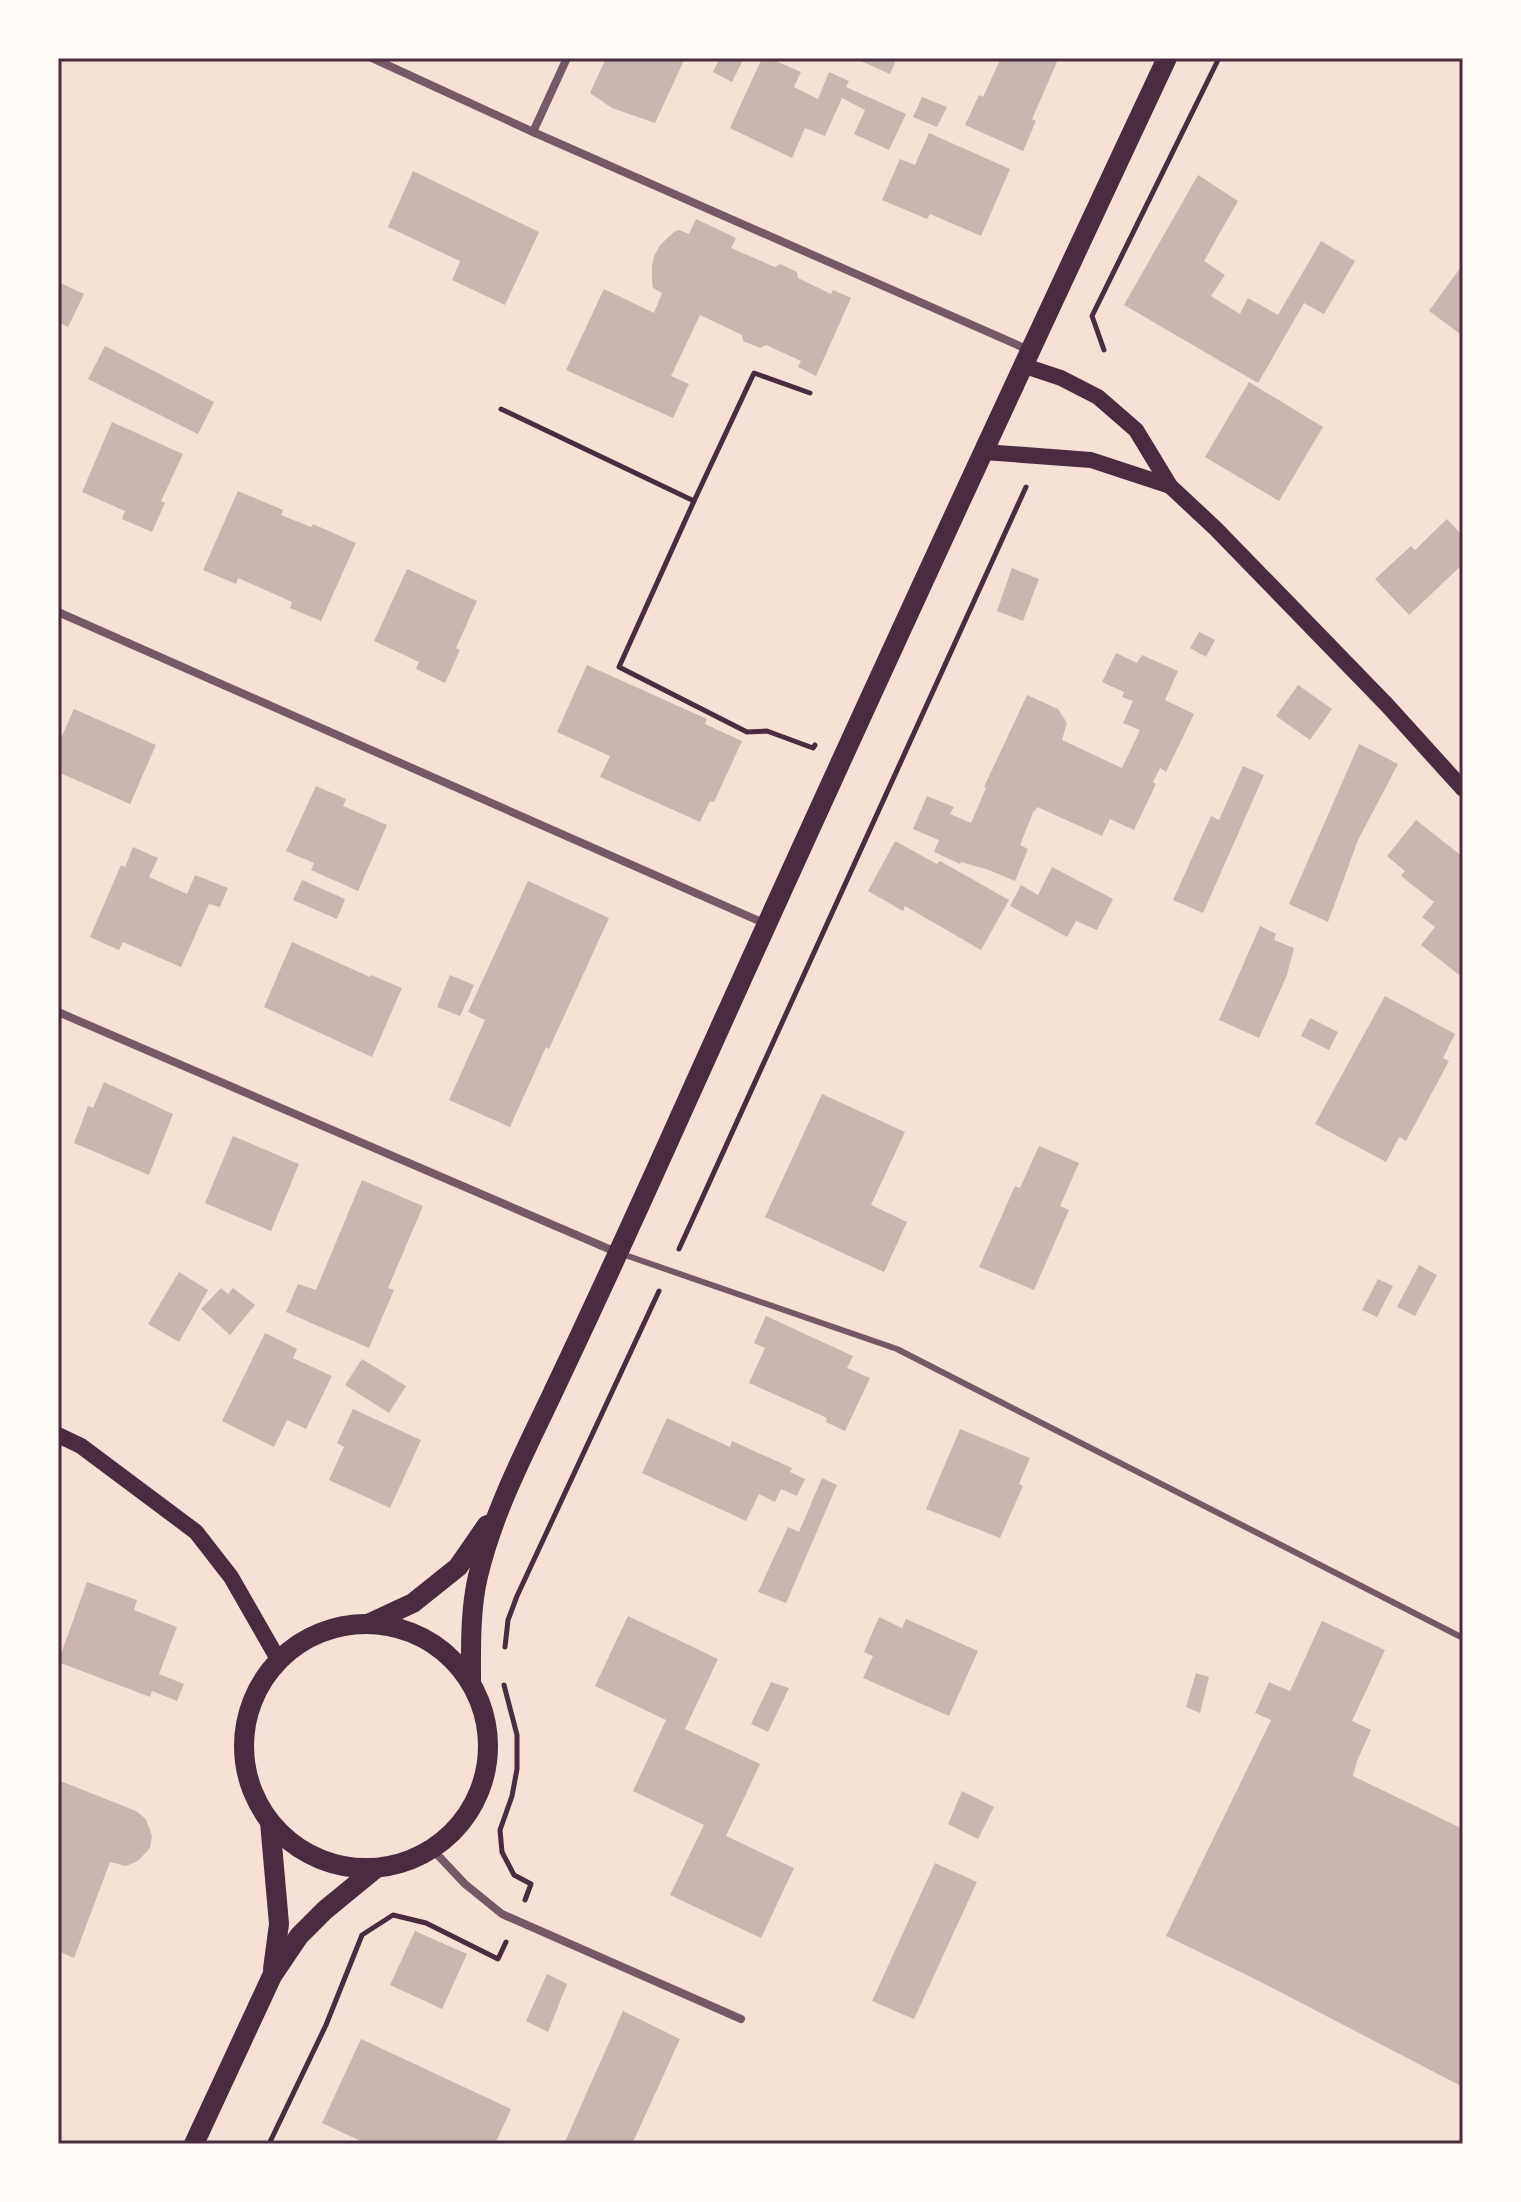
<svg xmlns="http://www.w3.org/2000/svg" width="1521" height="2202" font-family="'IBM Plex Sans',sans-serif">
	<rect width="100%" height="100%" fill="#f7e1d7"/>
	<g fill="#ccb4b1">
		<path d="M606,58H685L655,123L612,108L590,93Z"/>
		<path d="M720,58H744L732,82L713,72Z"/>
		<path d="M762,58H769L801,72L794,87L818,99L829,72L849,81L846,87L906,114L889,150L854,134L865,110L842,98L825,136L805,128L792,158L730,128Z"/>
		<path d="M854,58H897L890,74Z"/>
		<path d="M1001,58H1050L1057,62L1032,119L1036,121L1023,151L965,125L979,95L983,97Z"/>
		<path d="M922,97L947,107L937,127L913,117Z"/>
		<path d="M929,133L1010,169L981,236L930,214L927,219L882,200L900,159L915,165Z"/>
		<path d="M413,171L539,232L505,305L452,280L460,261L388,227Z"/>
		<path d="M1198,175L1238,201L1204,261L1225,275L1211,296L1240,314L1248,298L1278,315L1321,241L1355,261L1324,314L1304,303L1258,383L1124,305Z"/>
		<path d="M696,219L736,238L731,248L775,267L780,264L797,272L798,278L831,294L833,290L851,298L816,376L798,367L801,361L766,345L760,348L743,341L742,335L700,315L671,376L689,384L673,418L566,370L604,289L654,313L662,293L653,288L652,283V265L655,254L661,244L674,232L679,230L689,234Z"/>
		<path d="M1463,264V336L1429,311Z"/>
		<path d="M58,282L84,294L68,327L58,322Z"/>
		<path d="M105,346L214,402L198,434L88,379Z"/>
		<path d="M1249,382L1323,427L1279,501L1205,457Z"/>
		<path d="M112,422L183,454L161,501L165,503L152,532L122,519L125,511L82,492Z"/>
		<path d="M238,491L283,510L281,515L311,527L313,524L356,543L321,621L290,608L292,602L238,578L236,584L203,570Z"/>
		<path d="M1447,519L1463,536V564L1409,615L1375,579L1411,546L1415,550Z"/>
		<path d="M1012,568L1039,579L1023,621L997,611Z"/>
		<path d="M407,569L477,601L456,648L460,650L445,683L416,669L419,662L374,641Z"/>
		<path d="M1199,632L1215,640L1206,657L1190,648Z"/>
		<path d="M1116,653L1137,663L1142,655L1178,671L1165,700L1194,714L1166,772L1160,768L1153,782L1156,784L1134,830L1110,819L1102,836L1037,807L1035,811L1034,810L1020,845L1028,849L1015,881L989,870L961,862L960,864L934,852L939,840L913,829L927,796L954,807L950,814L971,823L986,788L984,787L1027,695L1058,709L1067,723L1062,740L1122,768L1140,730L1123,723L1133,701L1122,697L1124,692L1102,682Z"/>
		<path d="M587,665L707,719L705,724L742,741L714,802L710,801L700,822L600,777L610,756L557,732Z"/>
		<path d="M1298,685L1332,709L1310,740L1276,716Z"/>
		<path d="M74,709L156,745L130,804L58,772V745Z"/>
		<path d="M1359,744L1398,764L1358,840L1328,922L1289,904Z"/>
		<path d="M1243,766L1264,775L1203,913L1173,900L1211,816L1219,820Z"/>
		<path d="M316,786L346,799L343,806L387,825L358,891L311,870L314,863L286,851Z"/>
		<path d="M1416,820L1463,857V978L1421,945L1435,927L1422,917L1434,902L1401,876L1405,871L1387,856Z"/>
		<path d="M895,841L937,864L940,861L1009,900L981,950L905,906L903,911L868,891Z"/>
		<path d="M133,847L158,858L149,877L187,894L195,875L228,888L220,907L209,904L181,967L123,942L119,950L90,937L121,865L125,867Z"/>
		<path d="M1052,867L1113,899L1097,930L1076,921L1067,937L1010,906L1021,885L1038,895Z"/>
		<path d="M302,880L345,899L337,919L293,900Z"/>
		<path d="M528,881L609,918L549,1049L546,1047L510,1127L449,1100L485,1020L468,1012Z"/>
		<path d="M1260,926L1276,934L1274,940L1294,948L1287,975L1259,1038L1219,1020Z"/>
		<path d="M292,942L370,977L371,975L402,988L372,1057L264,1007Z"/>
		<path d="M450,975L474,985L460,1016L437,1007Z"/>
		<path d="M1385,996L1455,1034L1443,1058L1449,1061L1406,1141L1399,1137L1386,1162L1315,1124Z"/>
		<path d="M1310,1018L1338,1032L1329,1050L1301,1036Z"/>
		<path d="M104,1082L173,1114L149,1175L74,1143L88,1106L93,1108Z"/>
		<path d="M822,1094L905,1132L871,1205L907,1222L884,1272L765,1217Z"/>
		<path d="M233,1136L299,1164L271,1231L205,1203Z"/>
		<path d="M1039,1146L1079,1163L1060,1206L1069,1210L1034,1290L979,1267L1015,1186L1020,1188Z"/>
		<path d="M362,1180L423,1206L388,1288L394,1290L369,1348L286,1312L298,1284L316,1290Z"/>
		<path d="M1419,1265L1437,1275L1415,1316L1397,1307Z"/>
		<path d="M179,1272L208,1290L179,1342L148,1324Z"/>
		<path d="M1378,1279L1393,1286L1377,1317L1362,1310Z"/>
		<path d="M221,1288L228,1294L233,1288L255,1305L230,1335L201,1309Z"/>
		<path d="M766,1316L853,1356L847,1368L870,1378L845,1431L826,1422L827,1419L825,1417L749,1383L765,1348L754,1343Z"/>
		<path d="M265,1333L297,1349L293,1358L332,1376L306,1429L287,1420L274,1447L222,1421Z"/>
		<path d="M362,1359L406,1386L389,1413L345,1385Z"/>
		<path d="M353,1409L421,1440L390,1508L329,1480L344,1447L337,1443Z"/>
		<path d="M667,1418L730,1447L732,1441L792,1468L790,1472L805,1479L797,1496L781,1489L775,1502L759,1494L746,1521L642,1473Z"/>
		<path d="M960,1429L1030,1458L1019,1484L1023,1486L1000,1538L926,1509Z"/>
		<path d="M822,1478L837,1485L786,1603L758,1592L788,1527L799,1532Z"/>
		<path d="M87,1582L137,1600L134,1610L177,1627L159,1674L184,1684L177,1701L152,1691L150,1697L58,1662Z"/>
		<path d="M628,1616L718,1659L685,1729L760,1764L726,1836L794,1868L761,1938L670,1895L704,1825L633,1791L666,1720L595,1686Z"/>
		<path d="M879,1617L902,1628L906,1619L978,1651L949,1716L863,1678L873,1656L864,1652Z"/>
		<path d="M1322,1621L1385,1650L1352,1721L1371,1730L1357,1761L1353,1776L1463,1829V2087L1253,1978L1166,1936L1271,1720L1255,1713L1269,1682L1290,1691Z"/>
		<path d="M1196,1673L1209,1677L1200,1713L1186,1707Z"/>
		<path d="M771,1682L789,1688L768,1732L751,1724Z"/>
		<path d="M58,1780L136,1811L146,1819L152,1836L150,1848L138,1861L126,1866L110,1862L74,1958L58,1951Z"/>
		<path d="M962,1791L994,1807L978,1839L948,1824Z"/>
		<path d="M935,1863L977,1882L914,2019L872,2001Z"/>
		<path d="M415,1931L467,1954L442,2009L390,1985Z"/>
		<path d="M547,1974L567,1984L548,2032L526,2021Z"/>
		<path d="M623,2011L680,2039L665,2072L632,2144H564Z"/>
		<path d="M361,2039L511,2109L495,2144H367L322,2123Z"/>
	</g>
	<g fill="none" stroke-linecap="round" stroke-linejoin="round">
		<g stroke="#4a2c40" stroke-width="5">
			<path d="M1104,350L1092,316L1219,58"/>
			<path d="M501,409L694,501L754,373L810,393"/>
			<path d="M694,501L619,667L747,732L767,731L813,748L815,745"/>
			<path d="M679,1249L1026,487"/>
			<path d="M505,1647L508,1620L517,1596L659,1291"/>
			<path d="M504,1685L517,1735V1769L512,1796L500,1830L502,1852L514,1875L531,1884L525,1900"/>
			<path d="M269,2144L326,2025L362,1935L393,1915L426,1923L498,1959L506,1942"/>
		</g>
		<path stroke="#755966" stroke-width="6" d="M622,1254L897,1349L1463,1638"/>
		<g stroke="#755966" stroke-width="8">
			<path d="M372,58L533,132L1029,350"/>
			<path d="M533,132L567,58"/>
			<path d="M58,612L766,924"/>
			<path d="M58,1012L616,1252"/>
			<path d="M432,1849L465,1884L502,1914L741,2019"/>
		</g>
		<g stroke="#4a2c40" stroke-width="16">
			<path d="M1022,365L1061,378L1098,397L1136,430L1170,486L1216,529L1387,705L1463,789"/>
			<path d="M984,452L1091,460L1170,486"/>
			<path d="M58,1435L81,1446L196,1532L231,1577L278,1659"/>
		</g>
		<g stroke="#4a2c40" stroke-width="20">
			<path d="M370,1623L413,1603L458,1567L487,1525"/>
			<circle cx="366" cy="1746" r="122"/>
			<path d="M471,1682C471,1647 470,1610 478,1576C494,1509 527,1448 556,1386C594,1306 631,1225 668,1143C831,780 998,418 1167,58"/>
			<path d="M270,1822L279,1924L273,1969"/>
			<path d="M194,2144L272,1976L299,1936L325,1910L375,1869"/>
		</g>
	</g>
	<rect width="1521" height="2202" fill="none" stroke="#fffaf5" stroke-width="120"/>
	<rect x="60" y="60" width="1401" height="2082" fill="none" stroke="#4a2c40" stroke-width="3"/>
</svg>
